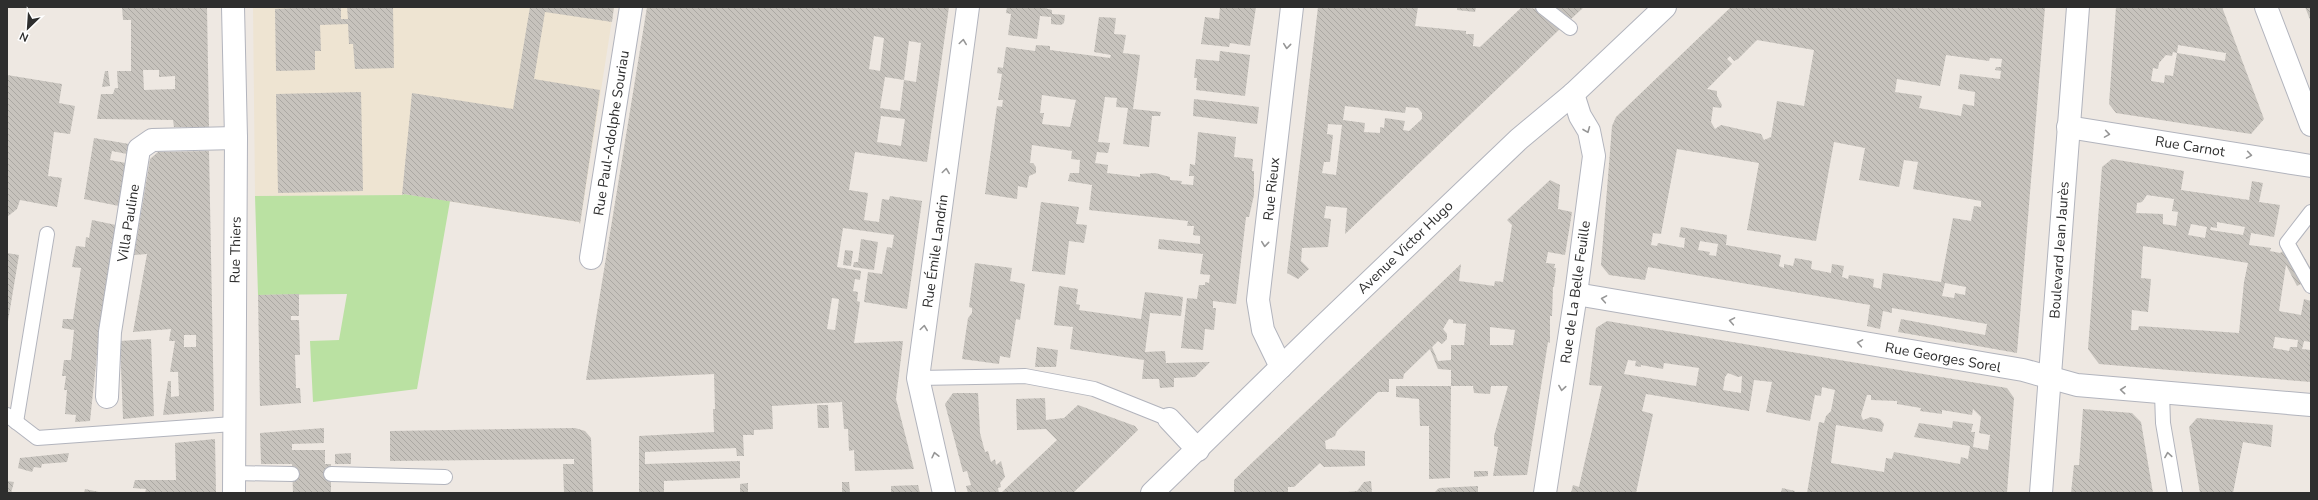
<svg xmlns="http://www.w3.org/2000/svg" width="2318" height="500" font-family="'Nunito Sans',sans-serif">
	<defs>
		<pattern id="building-back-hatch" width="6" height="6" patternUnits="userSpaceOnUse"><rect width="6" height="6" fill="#c7c3bd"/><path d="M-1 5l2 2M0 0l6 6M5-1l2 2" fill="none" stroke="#aba8a3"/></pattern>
	</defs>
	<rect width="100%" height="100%" fill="#eee8e2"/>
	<path fill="#eee4d2" d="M253,7H614L580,224L579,222L404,194L403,195L255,196Z"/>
	<path fill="#bae1a2" d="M404,194L450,201L417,389L313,402L310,341L339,340L347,294L258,295L255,196L403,195Z"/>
	<g fill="url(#building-back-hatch)" fill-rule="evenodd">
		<path d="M122,7H207L209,127H174L173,120L97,119L101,94H113L115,88H118L117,71H131V20H123ZM143,70H159V77L175,76V89L144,90Z"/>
		<path d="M313,7L341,8V19H348L347,7H393L394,68L355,69L353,44H349L348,24L320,25L321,51H315V70L276,71L275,9Z"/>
		<path d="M530,7H614L612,22L545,12L534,79L600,90L580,224L579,222L404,194L402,195L412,93L513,109Z"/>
		<path d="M647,7H949L927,162L855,152L849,190L868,193L864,220L879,222L882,199L889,200L890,196L922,201L907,309L864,302L868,272L882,274L887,247L892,248L894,235L843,228L837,267L861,271L860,280L855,279L853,291L858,292L857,301L860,302L854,343L903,341L896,399L914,469L855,471L854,450L849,451L848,429H844L842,402L772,406L773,429L754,430V435H743L744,456H737L736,448L645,452V464L740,461V478L664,481V493H639V436L714,432L713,409H715L714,374L586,380ZM874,36L884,38L880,71L869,69ZM909,41L921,43L916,82L904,80ZM885,77L904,80L900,111L880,108ZM881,116L905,119L901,146L877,142ZM832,298L839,299L835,330L827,329Z"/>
		<path d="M1007,7H1041L1052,10V14L1065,15L1064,23L1061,25L1051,24V17L1040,16L1037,39L1008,35L1011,14L1006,13Z"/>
		<path d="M1220,7H1256L1250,46L1230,43L1229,47L1201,44L1205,17L1219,19Z"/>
		<path d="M1318,7H1418L1415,26L1466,31V34H1474L1473,46L1480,47L1522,7L1537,9L1561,28L1345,234L1347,208L1326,206L1324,218L1331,219L1328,247L1302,248L1301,261L1309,269L1298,279L1287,273ZM1345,106L1405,113L1406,107L1418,108L1422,113V119L1409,131L1403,130L1405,121L1385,118L1384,128L1380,127V133L1364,132L1365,123L1343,120ZM1328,124L1342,125L1336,175L1322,173L1324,162H1330L1333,135L1327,134Z"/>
		<path d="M1457,7H1476L1475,12L1457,10Z"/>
		<path d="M1555,7H1584L1571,19Z"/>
		<path d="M1731,7H2045L2017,353L1898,332L1901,319L1985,335L1987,324L1892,308V313L1883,311L1880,329L1867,326L1870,305L1648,267L1645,280L1609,275L1601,265L1612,126L1616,117ZM1757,40L1814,50L1804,106L1777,101L1771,137L1764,140L1761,134L1721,125L1715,129L1711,122L1713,107L1721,108L1722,105L1717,96V91L1707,89L1732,64L1727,59L1730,56L1734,61L1738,59ZM1946,55L1989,61L1990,58L2002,59L2001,67H1996L1995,70L2001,71L2000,79L1960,74L1958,89L1975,92L1974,106L1963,104L1961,116L1919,108L1922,96L1895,92L1897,79L1940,86ZM1834,142L1865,148L1859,180L1899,187L1904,160L1918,162L1913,189L1981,201V207L1974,206L1971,221L1953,218L1941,282L1883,273L1881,289L1873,287L1874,279L1849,275L1848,279L1842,277L1844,266L1832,264L1831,273L1811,269L1812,261L1795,258L1793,266L1784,264V268L1779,266L1781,255L1726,245L1727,235L1681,227L1679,237L1685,238L1684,248L1658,243L1657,246L1651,245L1653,233L1661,234L1677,149L1759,163L1747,230L1816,241ZM1700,241L1718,244L1716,256L1709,255L1710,252L1698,250ZM1945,283L1966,287L1965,295L1955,293L1954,298L1942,296Z"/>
		<path d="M2116,7H2222L2264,119L2251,134L2116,113L2109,104ZM2178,45L2226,53L2225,61L2177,53L2173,76L2165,75L2164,83L2151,81L2153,68L2158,69L2159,63L2166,55L2172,56L2173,52L2177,53Z"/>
		<path d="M2305,7H2311V22Z"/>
		<path d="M1099,17L1116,18L1114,34L1126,35L1123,53L1140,55L1133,109L1161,112L1160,116H1152L1149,147L1123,144L1128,108L1116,107L1117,98L1105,97L1098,142L1110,143L1108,153L1097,152L1095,163L1108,165L1107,173L1140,177V174L1155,173L1170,177V180L1182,181L1181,184L1193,185L1194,176H1189L1190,164L1195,165L1198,132L1236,137L1234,157L1253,159L1252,171H1254V195L1249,217H1246L1236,304L1213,301V308H1216L1214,330L1205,329L1203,350L1181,348L1187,298L1197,299L1199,285H1205V282L1209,283L1210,275L1200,274L1203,254L1158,249L1159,239L1200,244V236L1193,235L1194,226H1187L1188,221L1089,210L1092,185L1068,181L1070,173H1079L1080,160L1071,159L1072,151L1032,145L1030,163H1033L1036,167V173L1029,176L1027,188L1018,186L1017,199L985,194L997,106L1002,107L1003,100H998L1002,74L997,73L998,67L1003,68L1006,47L1035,51L1036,45L1050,46V50L1110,58L1111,55L1094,52ZM1042,95L1076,100L1070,127L1042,124L1044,113H1040Z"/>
		<path d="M1220,51L1250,55L1245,96L1196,90L1197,78H1194L1196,59L1219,61Z"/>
		<path d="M105,71H108L110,86L102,87Z"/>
		<path d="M7,75L62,84L59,103L75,106L70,134L54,132L48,176L62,178L57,207L20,200L17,209L7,217Z"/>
		<path d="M361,92L363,191L278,193L276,94Z"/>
		<path d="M1194,99L1259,107L1257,124L1193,116Z"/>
		<path d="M94,138L129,144L127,154L112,151L110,160L126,163L119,206L84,199Z"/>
		<path d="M209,151L214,411L163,415L168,381H171V397L179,396L178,372H170L175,341H169L171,329L133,332L147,254L134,255L150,159L158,152ZM184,335H196V347H184Z"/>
		<path d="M2112,159L2184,171L2181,190L2249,200L2252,181L2263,183L2259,202L2280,205L2274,237L2251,233L2249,245L2271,248L2270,251L2280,253L2296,243L2311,269V279L2297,286L2286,265L2279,311L2301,315L2304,299L2311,301V342L2304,341L2302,349L2311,350V382L2099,364L2088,349L2102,167ZM2147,195L2174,199L2172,211L2178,212L2176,226L2163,224V214L2136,213L2137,203L2142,202ZM2217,222L2245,227L2243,235L2210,230L2211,227L2217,228ZM2191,224L2207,227L2205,238L2188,235ZM2143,246L2248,263L2244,282L2239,333L2139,326L2138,330H2131L2132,310L2148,312L2151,279L2141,278ZM2275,337L2298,340L2297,347H2290L2289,351L2273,348Z"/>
		<path d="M1550,180L1560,185L1558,209L1572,212L1565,255L1548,252L1546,263L1555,264L1554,268H1556L1554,287H1553L1552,316H1550V343L1548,342L1527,475L1493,476L1498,447L1494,446V436L1508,386H1491L1490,394L1474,393L1473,386H1451L1450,478L1429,479V426H1420L1419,399L1396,397V386H1451V370L1438,369L1430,349L1404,374L1403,379H1389V392H1378L1337,431L1335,436L1325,441L1326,449L1365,451V466L1324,467L1320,463L1294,487H1288V493H1234V480L1461,264L1459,281L1494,286L1495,281L1503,282L1512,225L1507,220ZM1449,319L1453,320V323L1466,324L1464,345H1451V360L1438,361L1432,347L1438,341L1442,344L1447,339V334L1443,329ZM1490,327L1515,330L1513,345H1490Z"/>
		<path d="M1041,202L1079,207L1076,224L1087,225L1084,243L1069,241L1065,275L1032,271Z"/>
		<path d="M92,220L116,225L101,317L90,421L75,422L76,415L65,414L67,390H64L66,376H62L64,360H71L74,330L62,328L63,319H73L81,268L72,267L76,246L85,247L86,237L89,238Z"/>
		<path d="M861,239L878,242L874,270L853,267L854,262H858Z"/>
		<path d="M845,250L853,251L851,266L843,265Z"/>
		<path d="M7,253L19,255L8,321H7Z"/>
		<path d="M975,263L1012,268L1010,281L1025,284L1020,320L1016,319L1010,358L1000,356L999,364L962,359L968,318L972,313V308L969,307Z"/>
		<path d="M1059,286L1078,289L1076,304L1080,305L1079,310L1141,319L1145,292L1183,297L1181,316L1150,313L1145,352L1165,351L1166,363L1210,362L1195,377L1174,378V387L1160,388L1159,379H1142L1144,360L1070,349L1073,327L1054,325Z"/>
		<path d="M299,294V316H291V320H299L300,355H295L296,388H300L301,403L260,406L258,295Z"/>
		<path d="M1607,321L2007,388L2014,398L2007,493H1807L1819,422L1824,423L1826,416L1831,411L1835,390L1822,387L1821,396L1815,395L1810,421L1766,412L1772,382L1754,380L1749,411L1646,394L1642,411L1653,414L1636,493H1571L1573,485L1579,487L1602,386L1589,385L1596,328ZM1628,360L1636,361L1635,366L1641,367V365L1663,369L1664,363L1699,368L1696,386L1624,374ZM1728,373L1738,377L1742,376L1741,393L1723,390L1725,377ZM1867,395H1871V400L1897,401V404L1921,408L1920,411L1942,414V410L1972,415L1973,409L1981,417L1979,433L1990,435L1988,450L1973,447L1975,432H1971L1973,424L1953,421L1952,428L1919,423L1914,437L1970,446L1968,459L1961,457L1960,464L1894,452L1892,459L1886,458L1884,472L1831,463L1836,425L1882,432L1884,424L1880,419L1871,417L1863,420L1861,415Z"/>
		<path d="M151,339L154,416L123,419L120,341Z"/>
		<path d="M1037,347L1058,350L1056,367H1035Z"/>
		<path d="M953,393H978L980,433L985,452L988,451L991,462L995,459L996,465L1001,461L1005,477L1000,483L1001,487L998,488L999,493H968L966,486L971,485L967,471L963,472L945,404Z"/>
		<path d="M1045,398L1046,420L1064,418L1078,405L1135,426L1138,430L1073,493H1001L1057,440L1046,429L1017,430L1016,399Z"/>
		<path d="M817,405H828L829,428H818Z"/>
		<path d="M2083,409L2132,413L2141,422L2153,493H2071L2074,465H2079Z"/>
		<path d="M2197,418L2273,425L2271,447L2243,442L2233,493H2200L2189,427Z"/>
		<path d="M324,428V443L292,444V450H325V464H331V493H293L292,464H261L260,433Z"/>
		<path d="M575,428L585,431L591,438L593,493H564L563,464H574V459L390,461V431Z"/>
		<path d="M215,439L216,493H145L146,489L133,488L135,480H176L175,443Z"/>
		<path d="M69,453L67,462L42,464L41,468L34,467L32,472L18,468L20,458Z"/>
		<path d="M351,453V464H335V454Z"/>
		<path d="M1474,471H1488V476L1474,477Z"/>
		<path d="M7,481L14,482L11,493H7Z"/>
		<path d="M1371,481L1372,493H1338L1357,491L1364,482Z"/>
		<path d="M842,482H849L850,493H842Z"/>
		<path d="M748,483V493H740V484Z"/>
		<path d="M918,485L920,493H891V486Z"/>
		<path d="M1478,486V493H1434L1439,488Z"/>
		<path d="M1782,488L1795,491L1794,493H1781Z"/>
		<path d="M85,489L99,492V493H84Z"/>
	</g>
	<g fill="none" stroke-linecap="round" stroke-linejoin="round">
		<defs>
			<g id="service">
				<path d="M1543,7L1570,28"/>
				<path d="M2311,212L2287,243L2311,286"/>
				<path d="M918,378L1025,376L1094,389L1169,419"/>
				<path d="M2162,393L2163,423L2175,493"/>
				<path d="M7,415L37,438L233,424"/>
				<path d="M16,422L47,234"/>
				<path d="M234,473L292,474"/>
				<path d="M331,474L445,477"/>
			</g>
			<g id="minor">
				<path d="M233,7L236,138L234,493"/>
				<path d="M2068,127L2311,166"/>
				<path d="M591,258L631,7"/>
				<path d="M1576,294L2023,370L2077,385L2311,405"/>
				<path d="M1281,367L1263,330L1258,300L1292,7"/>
				<path d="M107,397L110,332L139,149L152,140L236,138"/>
				<path d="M1169,419L1198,450"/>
				<path d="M944,493L918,378L968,7"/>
				<path d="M1545,493L1576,294L1594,156L1589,131L1580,116L1573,94"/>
			</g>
			<g id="tertiary">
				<path d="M1152,493L1319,330L1519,139L1573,94L1665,7"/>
				<path d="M2041,493L2078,7"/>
			</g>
			<path id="secondary" d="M2266,7L2311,125"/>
		</defs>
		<use href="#service" stroke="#b2b4bd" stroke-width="16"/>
		<use href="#minor" stroke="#b2b4bd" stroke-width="24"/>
		<use href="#tertiary" stroke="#b2b4bd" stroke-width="24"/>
		<use href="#secondary" stroke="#b2b4bd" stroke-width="24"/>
		<use href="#service" stroke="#fff" stroke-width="14"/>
		<use href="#minor" stroke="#fff" stroke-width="22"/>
		<use href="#tertiary" stroke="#fff" stroke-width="22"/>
		<use href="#secondary" stroke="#fff" stroke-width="22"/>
	</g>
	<defs><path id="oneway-chevron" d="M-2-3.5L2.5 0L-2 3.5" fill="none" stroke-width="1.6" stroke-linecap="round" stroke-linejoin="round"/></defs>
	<g stroke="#969696">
		<use href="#oneway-chevron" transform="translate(963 42) rotate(-82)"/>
		<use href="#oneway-chevron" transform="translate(1287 46) rotate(96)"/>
		<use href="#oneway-chevron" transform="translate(1587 130) rotate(68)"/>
		<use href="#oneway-chevron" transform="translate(2107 134) rotate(9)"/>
		<use href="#oneway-chevron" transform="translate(2249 155) rotate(9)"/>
		<use href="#oneway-chevron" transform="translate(946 171) rotate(-82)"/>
		<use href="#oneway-chevron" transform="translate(1265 244) rotate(96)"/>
		<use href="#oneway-chevron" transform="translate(1604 299) rotate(-170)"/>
		<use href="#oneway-chevron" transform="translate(1732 321) rotate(-170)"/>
		<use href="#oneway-chevron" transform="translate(924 328) rotate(-82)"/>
		<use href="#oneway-chevron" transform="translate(1860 343) rotate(-170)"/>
		<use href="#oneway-chevron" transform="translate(1562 388) rotate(99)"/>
		<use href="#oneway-chevron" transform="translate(2123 390) rotate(-175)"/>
		<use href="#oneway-chevron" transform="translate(935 455) rotate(-103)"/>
		<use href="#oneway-chevron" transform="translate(2168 455) rotate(-99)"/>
	</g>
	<g text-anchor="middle" stroke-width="3" stroke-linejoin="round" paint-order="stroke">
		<g font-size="14" fill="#2e2e2e" stroke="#fff">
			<text transform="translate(611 133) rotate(-81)" y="5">Rue Paul-Adolphe Souriau</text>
			<text transform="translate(2190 146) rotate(9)" y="5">Rue Carnot</text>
			<text transform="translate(1271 189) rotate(-84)" y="5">Rue Rieux</text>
			<text transform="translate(128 223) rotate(-81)" y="5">Villa Pauline</text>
			<text transform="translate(1405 247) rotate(-44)" y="5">Avenue Victor Hugo</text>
			<text transform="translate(235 250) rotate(-89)" y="5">Rue Thiers</text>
			<text transform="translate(2059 250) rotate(-86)" y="5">Boulevard Jean Jaurès</text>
			<text transform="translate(935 251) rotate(-82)" y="5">Rue Émile Landrin</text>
			<text transform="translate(1575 292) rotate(-82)" y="5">Rue de La Belle Feuille</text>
			<text transform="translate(1943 357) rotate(10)" y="5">Rue Georges Sorel</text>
		</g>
	</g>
	<rect width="2318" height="500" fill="none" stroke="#2e2e2e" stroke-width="16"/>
	<g transform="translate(28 28) rotate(205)" stroke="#ffffff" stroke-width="3" paint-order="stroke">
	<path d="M0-3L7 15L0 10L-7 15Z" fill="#2e2e2e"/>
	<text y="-6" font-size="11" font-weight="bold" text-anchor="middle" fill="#2e2e2e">N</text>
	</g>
</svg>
